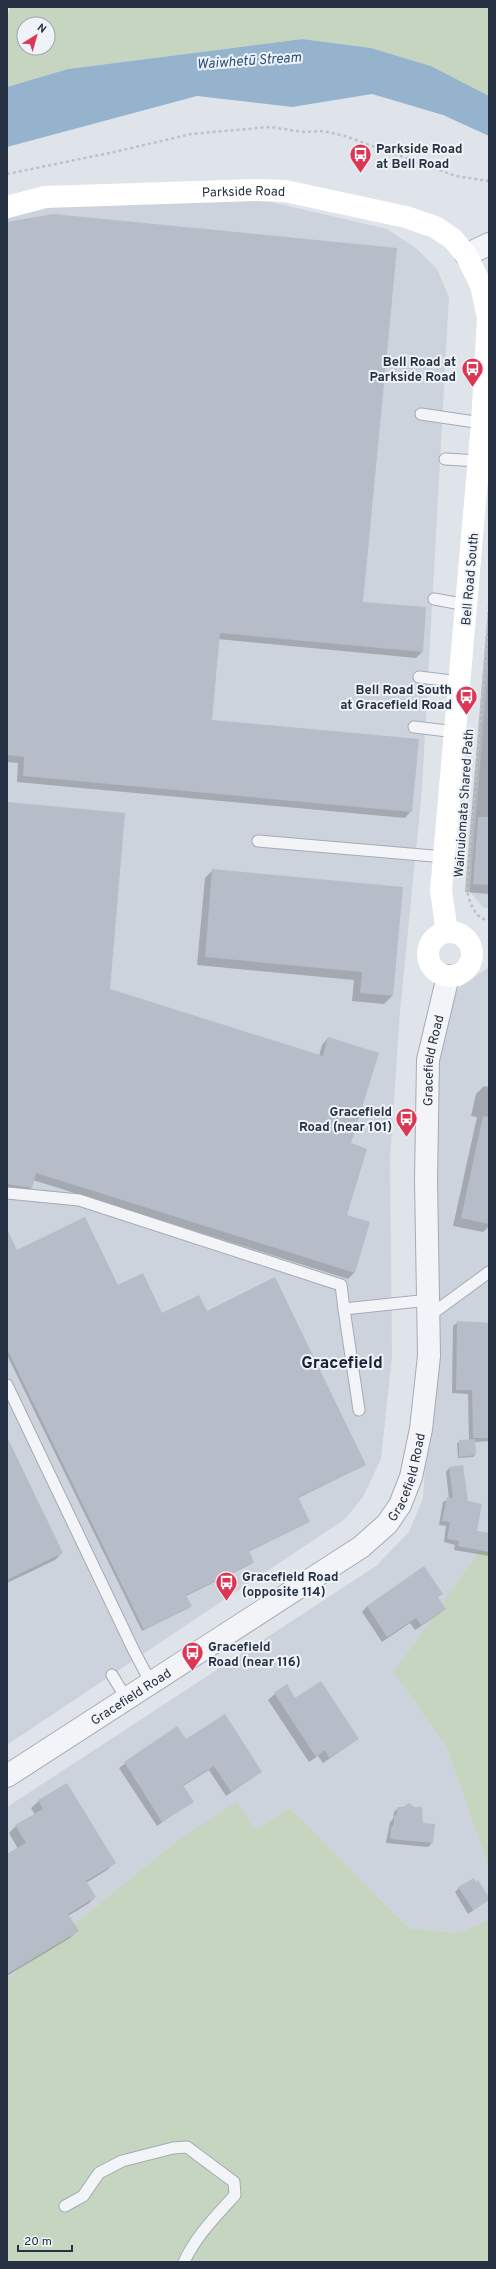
<svg xmlns="http://www.w3.org/2000/svg" width="496" height="2269" font-family="Overpass,sans-serif">
	<rect width="100%" height="100%" fill="#dfe4ea"/>
	<g fill="#cdd3dc">
		<path d="M254,198L387,229L417,249L437,269L449,297L422,789L400,1012L390,1159L392,1356L381,1459L363,1497L345,1519L7,1745V216L37,207Z"/>
		<path d="M489,656V908H484L470,892Z"/>
		<path d="M489,967V1537L395,1672L446,1746L489,1869V1919L458,1933L409,1928L290,1808L255,1831L174,1843L7,1979V1807L376,1566L409,1532L423,1498L428,1419L431,1075L451,993Z"/>
	</g>
	<g fill="#c5d5bf" fill-rule="evenodd">
		<path d="M10,7H489V96L431,66L371,48L302,39L68,69L7,87V20ZM24,24H48V48H24Z"/>
		<path d="M489,1537V1869L446,1746L394,1672Z"/>
		<path d="M237,1802L255,1830L290,1808L409,1928L458,1933L489,1919V2262H7V1979L174,1843Z"/>
	</g>
	<path fill="#96b3ce" d="M302,39L371,48L431,66L489,96V136L443,115L372,94L292,107L197,96L7,147V87L68,69Z"/>
	<g fill="#0003">
		<path d="M7,223L362,603L422,652L416,658L218,639L211,720L411,811L405,818L17,782L18,763L7,762Z"/>
		<path d="M489,598V894L465,892Z"/>
		<path d="M7,803L109,990L319,1056L322,1045L328,1038L350,1144L346,1215L354,1273L348,1279L33,1180L31,1188L24,1194L7,1192Z"/>
		<path d="M213,870L402,888L392,996L384,1004L352,1001L354,980L197,965L205,878Z"/>
		<path d="M484,1086L489,1087V1226L483,1232L453,1226L477,1117L471,1116L476,1094Z"/>
		<path d="M7,1246L118,1286L162,1314L206,1312L363,1466L298,1498L309,1521L307,1523L248,1552L253,1562L251,1564L186,1596L191,1606L189,1608L142,1631L7,1355Z"/>
		<path d="M458,1322L489,1323V1441L475,1442V1455L473,1457L458,1458L457,1443L469,1440L468,1394L452,1393L453,1326Z"/>
		<path d="M7,1440L62,1553L55,1560L7,1583Z"/>
		<path d="M449,1468L467,1502L476,1531L489,1534V1556L454,1550L455,1545L444,1542L446,1526L439,1525L443,1502L449,1499L446,1472Z"/>
		<path d="M441,1594L437,1598L444,1609L439,1614L415,1630L410,1623L382,1642L362,1612L367,1606Z"/>
		<path d="M275,1694L295,1699L358,1739L323,1763L318,1756L309,1762L268,1700Z"/>
		<path d="M177,1727L185,1740L261,1772L226,1796L209,1770L183,1786L192,1801L157,1826L119,1768Z"/>
		<path d="M67,1784L114,1863L107,1870L86,1883L95,1897L88,1904L68,1916L77,1931L70,1938L7,1976V1855L18,1849L9,1833L16,1826L35,1815L31,1808L39,1801Z"/>
		<path d="M398,1808L422,1824L432,1843L428,1847L386,1843L390,1822L393,1819L394,1812Z"/>
		<path d="M459,1888L489,1899L468,1914L455,1892Z"/>
	</g>
	<g fill="#b6bdc8">
		<path d="M53,214L397,248L363,602L426,607L423,652L220,633L212,720L419,739L412,812L23,776L24,757L7,755V222Z"/>
		<path d="M7,802L125,813L110,989L323,1056L328,1037L379,1053L351,1143L367,1149L347,1215L370,1222L355,1273L36,1173L32,1188L7,1184Z"/>
		<path d="M478,817H489V885L473,884Z"/>
		<path d="M212,869L403,887L393,996L360,993L362,972L205,957Z"/>
		<path d="M483,1116L489,1117V1224L461,1218Z"/>
		<path d="M85,1217L118,1285L143,1273L162,1313L199,1295L207,1311L275,1277L366,1465L298,1497L310,1522L249,1551L254,1562L186,1595L192,1606L144,1630L7,1349V1229L17,1250Z"/>
		<path d="M457,1321L489,1323V1438H473L472,1390H456Z"/>
		<path d="M7,1437L63,1553L7,1580Z"/>
		<path d="M475,1439L476,1455L459,1457V1440Z"/>
		<path d="M463,1465L468,1501L482,1504L477,1531L489,1533V1552L458,1546L459,1541L447,1539L450,1522L442,1521L447,1497L453,1498L449,1467Z"/>
		<path d="M424,1566L443,1594L438,1597L446,1609L421,1625L416,1618L387,1637L367,1606Z"/>
		<path d="M321,1681L359,1739L329,1758L325,1750L316,1757L274,1693L287,1684L295,1698Z"/>
		<path d="M225,1714L262,1772L231,1792L214,1766L183,1785L194,1802L162,1822L124,1762L177,1726L186,1739Z"/>
		<path d="M67,1783L116,1863L86,1881L96,1897L68,1914L79,1931L7,1974V1854L26,1843L15,1825L43,1809L38,1800Z"/>
		<path d="M409,1803L414,1807H422L423,1823L435,1824L433,1843L390,1839L391,1828L394,1824V1816L397,1814V1807H403Z"/>
		<path d="M474,1878L476,1882L478,1880L489,1897V1900L473,1910L458,1887Z"/>
	</g>
	<g fill="none" stroke-linecap="round" stroke-linejoin="round">
		<defs>
			<g id="service">
				<path d="M421,414L482,423"/>
				<path d="M445,459L479,461"/>
				<path d="M434,599L467,605"/>
				<path d="M419,677L461,682"/>
				<path d="M414,727L456,732"/>
				<path d="M258,841L445,857"/>
				<path d="M7,1193L79,1200L341,1285L344,1309L429,1300"/>
				<path d="M344,1309L359,1410"/>
				<path d="M429,1316L489,1272"/>
				<path d="M7,1385L134,1651L151,1683"/>
				<path d="M112,1675L126,1698"/>
				<path d="M65,2206L83,2196L99,2173L122,2161L173,2148L187,2147L234,2182L235,2195C216,2216 196,2236 184,2262"/>
			</g>
			<g id="minor">
				<path d="M466,255L489,244"/>
				<path id="s1" d="M7,1776L361,1547L387,1524L400,1505L411,1477L421,1429L429,1356L426,1180L428,1060L448,976"/>
			</g>
		</defs>
		<use href="#service" stroke="#a4abb5" stroke-width="13"/>
		<use href="#minor" stroke="#a4abb5" stroke-width="24"/>
		<g stroke="#bdc1c9" stroke-width="2.5" stroke-dasharray="3 3" stroke-linecap="butt">
			<path d="M7,174L114,152L191,134L270,127L304,132L323,131L345,136L456,176L489,181"/>
			<path d="M489,606L467,890C469,901 475,920 489,920"/>
		</g>
		<use href="#service" stroke="#f2f4f8" stroke-width="11"/>
		<use href="#minor" stroke="#f2f4f8" stroke-width="22"/>
		<g stroke="#fff" stroke-width="22">
			<path id="s2" d="M7,207L45,197L255,190L285,191L406,217L435,227L453,239L466,255L481,285L488,318L482,423L441,891L447,932"/>
			<circle cx="450" cy="954" r="22"/>
		</g>
	</g>
	<defs>
		<symbol id="bus-pin" viewBox="-11 -11 22 30"><path d="M0 17L-7.5 6A9.5 9.5 0 1 1 7.5 6Z" fill="#dd3654" stroke="#eff3f7"/><path d="M-5-6H5V4H4V6H2V4H-2V6H-4V4H-5ZM-3.5-4V0h7V-4ZM-3.5 1.2v1.5H-2V1.2ZM2 1.2v1.5H3.5V1.2Z" fill="#fff"/></symbol>
	</defs>
	<g fill-rule="evenodd">
		<use href="#bus-pin" x="348" y="142" width="25" height="34"/>
		<use href="#bus-pin" x="460" y="356" width="25" height="34"/>
		<use href="#bus-pin" x="454" y="684" width="25" height="34"/>
		<use href="#bus-pin" x="394" y="1106" width="25" height="34"/>
		<use href="#bus-pin" x="214" y="1570" width="25" height="34"/>
		<use href="#bus-pin" x="180" y="1640" width="25" height="34"/>
	</g>
	<g text-anchor="middle" stroke-width="4" stroke-linejoin="round" paint-order="stroke">
		<g font-size="13" font-weight="bold" fill="#263143" stroke="#eff3f7" text-anchor="start">
			<text x="376" y="153">Parkside Road<tspan x="376" dy="15">at Bell Road</tspan></text>
			<text x="456" y="366" text-anchor="end">Bell Road at<tspan x="456" dy="15">Parkside Road</tspan></text>
			<text x="452" y="694" text-anchor="end">Bell Road South<tspan x="452" dy="15">at Gracefield Road</tspan></text>
			<text x="392" y="1116" text-anchor="end">Gracefield<tspan x="392" dy="15">Road (near 101)</tspan></text>
			<text x="242" y="1581">Gracefield Road<tspan x="242" dy="15">(opposite 114)</tspan></text>
			<text x="208" y="1651">Gracefield<tspan x="208" dy="15">Road (near 116)</tspan></text>
		</g>
		<g font-size="13" fill="#263143" stroke="#eff3f7">
			<text dy="5" stroke="none"><textPath href="#s2" startOffset="238">Parkside Road</textPath></text>
			<text transform="translate(469 579) rotate(-85)" y="5">Bell Road South</text>
			<text transform="translate(463 803) rotate(-86)" y="5">Wainuiomata Shared Path</text>
			<text dy="5" stroke="none"><textPath href="#s1" startOffset="928">Gracefield Road</textPath></text>
			<text dy="5" stroke="none"><textPath href="#s1" startOffset="508">Gracefield Road</textPath></text>
			<text dy="5" stroke="none"><textPath href="#s1" startOffset="147">Gracefield Road</textPath></text>
		</g>
		<g font-size="14" font-style="italic" fill="#2b527c" stroke="#eff3f7">
			<text transform="translate(249 60) rotate(-4)" y="5">Waiwhetū Stream</text>
		</g>
		<g font-size="17" font-weight="bold" fill="#182234" stroke="#eff3f7">
			<text x="342" y="1368">Gracefield</text>
		</g>
	</g>
	<rect width="496" height="2269" fill="none" stroke="#263143" stroke-width="16"/>
	<g transform="translate(36 36) rotate(37)"><circle r="19" fill="#eff3f7" stroke="#9fa5af"/>
	<path d="M0-3L7 15L0 10L-7 15Z" fill="#dd3654"/>
	<text y="-6" font-size="11" font-weight="bold" text-anchor="middle" fill="#263143">N</text>
	</g>
	<path d="M18 2245v6h54v-6" fill="none" stroke="#263143" stroke-width="2"/>
	<text x="24" y="2245" font-size="12" fill="#263143" stroke="#eff3f7" stroke-width="3" paint-order="stroke">20 m</text>
</svg>
